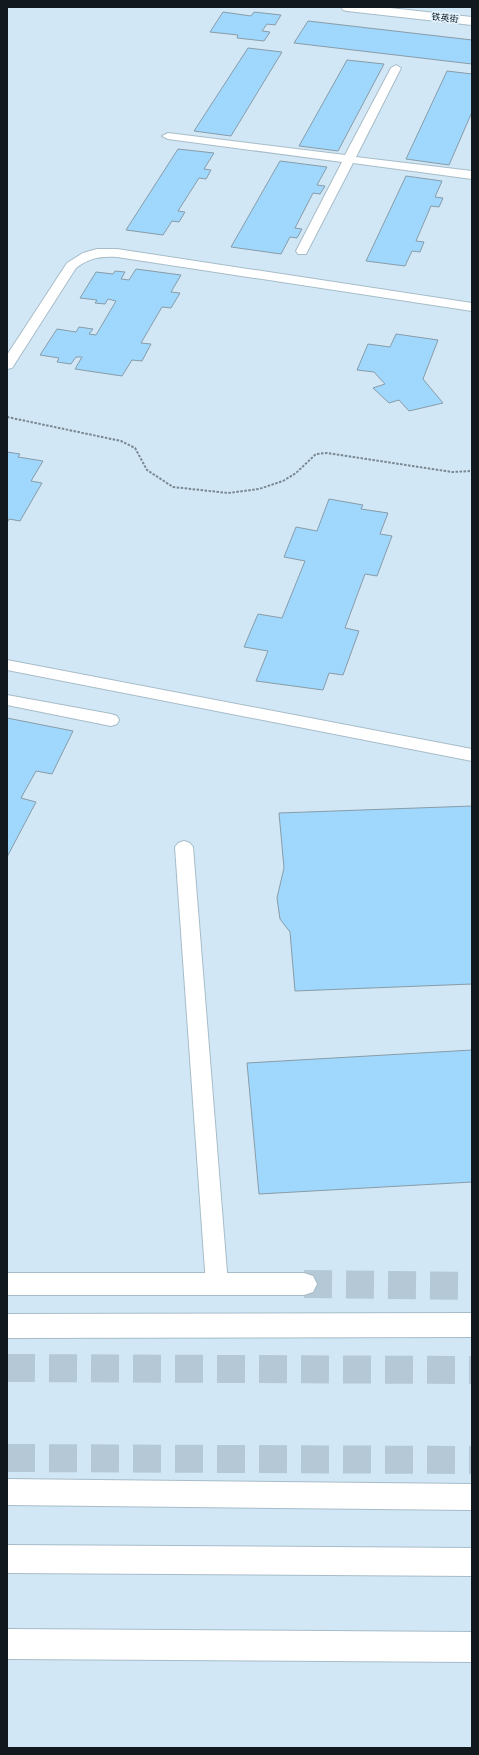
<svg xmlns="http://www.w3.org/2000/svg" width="479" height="1755" font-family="Signika,'Noto Sans SC',sans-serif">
	<rect width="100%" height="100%" fill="#d2e7f5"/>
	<g fill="#9fd8fc" stroke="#889ca9">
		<path d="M223,12L251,16L254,12L281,15L275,25L267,24L262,31L270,32L264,41L237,38L238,35L210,32Z"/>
		<path d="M308,21L472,40V64L294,43Z"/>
		<path d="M248,48L282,52L231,136L194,131Z"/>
		<path d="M347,60L384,64L338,151L299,146Z"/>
		<path d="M447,71L472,74V112L449,165L406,159Z"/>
		<path d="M178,149L214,153L204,169L211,170L206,179L199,178L178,211L185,212L179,222L172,221L163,235L126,230Z"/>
		<path d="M280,161L327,167L317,185L325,186L320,194L313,193L295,228L302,229L297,238L290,237L281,254L231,247Z"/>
		<path d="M406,176L442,181L435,197L443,198L439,207L431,206L416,241L424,242L420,252L412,251L405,266L366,261Z"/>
		<path d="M136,269L181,275L171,292L180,293L171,308L162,307L141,343L151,344L142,361L132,360L122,376L75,369L82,357H76L71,364L57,362L59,358L40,355L57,329L76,332L79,327L93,329L89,334L96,335L116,301L108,299L105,304L95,303L97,300L80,298L96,272L113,274L115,271L125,272L121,279L129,280Z"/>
		<path d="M396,334L438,340L423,379L443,403L409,411L399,400L389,403L373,388L385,384L374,372L357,370L368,344L390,347Z"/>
		<path d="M7,452L20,454L18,457L43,461L31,481L42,483L20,521L9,519L7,523Z"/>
		<path d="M329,499L363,505L361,509L388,513L380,534L392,536L377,576L365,574L345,628L359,631L343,675L329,673L323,690L256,681L268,651L244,647L258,614L282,618L305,561L284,557L296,527L317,531Z"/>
		<path d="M7,718L73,731L52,774L36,771L21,798L36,802L7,857Z"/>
		<path d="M472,806V984L295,991L290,932L280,919L277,898L284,868L279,813Z"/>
		<path d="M472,1050V1182L259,1194L247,1063Z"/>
	</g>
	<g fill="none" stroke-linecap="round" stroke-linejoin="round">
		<g stroke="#b5c8d5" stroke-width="28" stroke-dasharray="28 14" stroke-linecap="butt">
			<path d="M304,1284L472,1286"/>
			<path d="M7,1368L472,1370"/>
			<path d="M7,1458L472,1460"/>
		</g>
		<defs>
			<g id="service">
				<path d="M396,65L401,68L356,157L472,171V179L353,163L306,254H298L296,251L342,162L168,139L162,136L168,133L345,155L391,68Z"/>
				<path d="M97,249H117L472,303V311L117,257C100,256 89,258 76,268L14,365L12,368L7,369V355L67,263L83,253Z"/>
				<path d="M7,660L472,749V761L7,670Z"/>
				<path d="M7,695L111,714L117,716L119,720L117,724L111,726L7,705Z"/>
				<path d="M184,841L190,843L193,847L228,1285L225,1292L217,1294L209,1292L206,1285L175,847L178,843Z"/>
			</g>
			<path id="minor" d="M341,7H381L472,17V25L347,11L343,10Z"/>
			<g id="tertiary">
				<path d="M7,1273H304L313,1276L317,1284L313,1292L304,1295H7Z"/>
				<path d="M7,1629L472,1632V1662L7,1659Z"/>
			</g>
			<g id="secondary">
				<path d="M472,1313V1337L7,1338V1314Z"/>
				<path d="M7,1479L472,1484V1510L7,1505Z"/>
			</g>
			<path id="trunk" d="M7,1545L472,1548V1576L7,1573Z"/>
		</defs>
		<use href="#service" stroke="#a7bcc9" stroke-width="2"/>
		<use href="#minor" stroke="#a7bcc9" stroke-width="2"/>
		<use href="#tertiary" stroke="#a7bcc9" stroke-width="2"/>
		<use href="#secondary" stroke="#a7bcc9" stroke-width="2"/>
		<use href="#trunk" stroke="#a7bcc9" stroke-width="2"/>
		<path stroke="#788791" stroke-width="2" stroke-dasharray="2.5 1.5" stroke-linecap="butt" d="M7,417L121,441L135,448L147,470L173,487L228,493L259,489L283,481L296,473L316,454L327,453L452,472L472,471"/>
		<use href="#service" fill="#fff" fill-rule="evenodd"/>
		<use href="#minor" fill="#fff" fill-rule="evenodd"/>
		<use href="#tertiary" fill="#fff" fill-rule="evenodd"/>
		<use href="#secondary" fill="#fff" fill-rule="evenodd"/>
		<use href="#trunk" fill="#fff" fill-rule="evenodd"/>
	</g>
	<g text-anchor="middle" stroke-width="3.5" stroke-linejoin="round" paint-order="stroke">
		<g font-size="9" fill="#11191e" stroke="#e3f4ff">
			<text transform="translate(445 18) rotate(6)" y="3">铁英街</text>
		</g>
	</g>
	<rect width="479" height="1755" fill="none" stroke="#11191e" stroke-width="16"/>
</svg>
